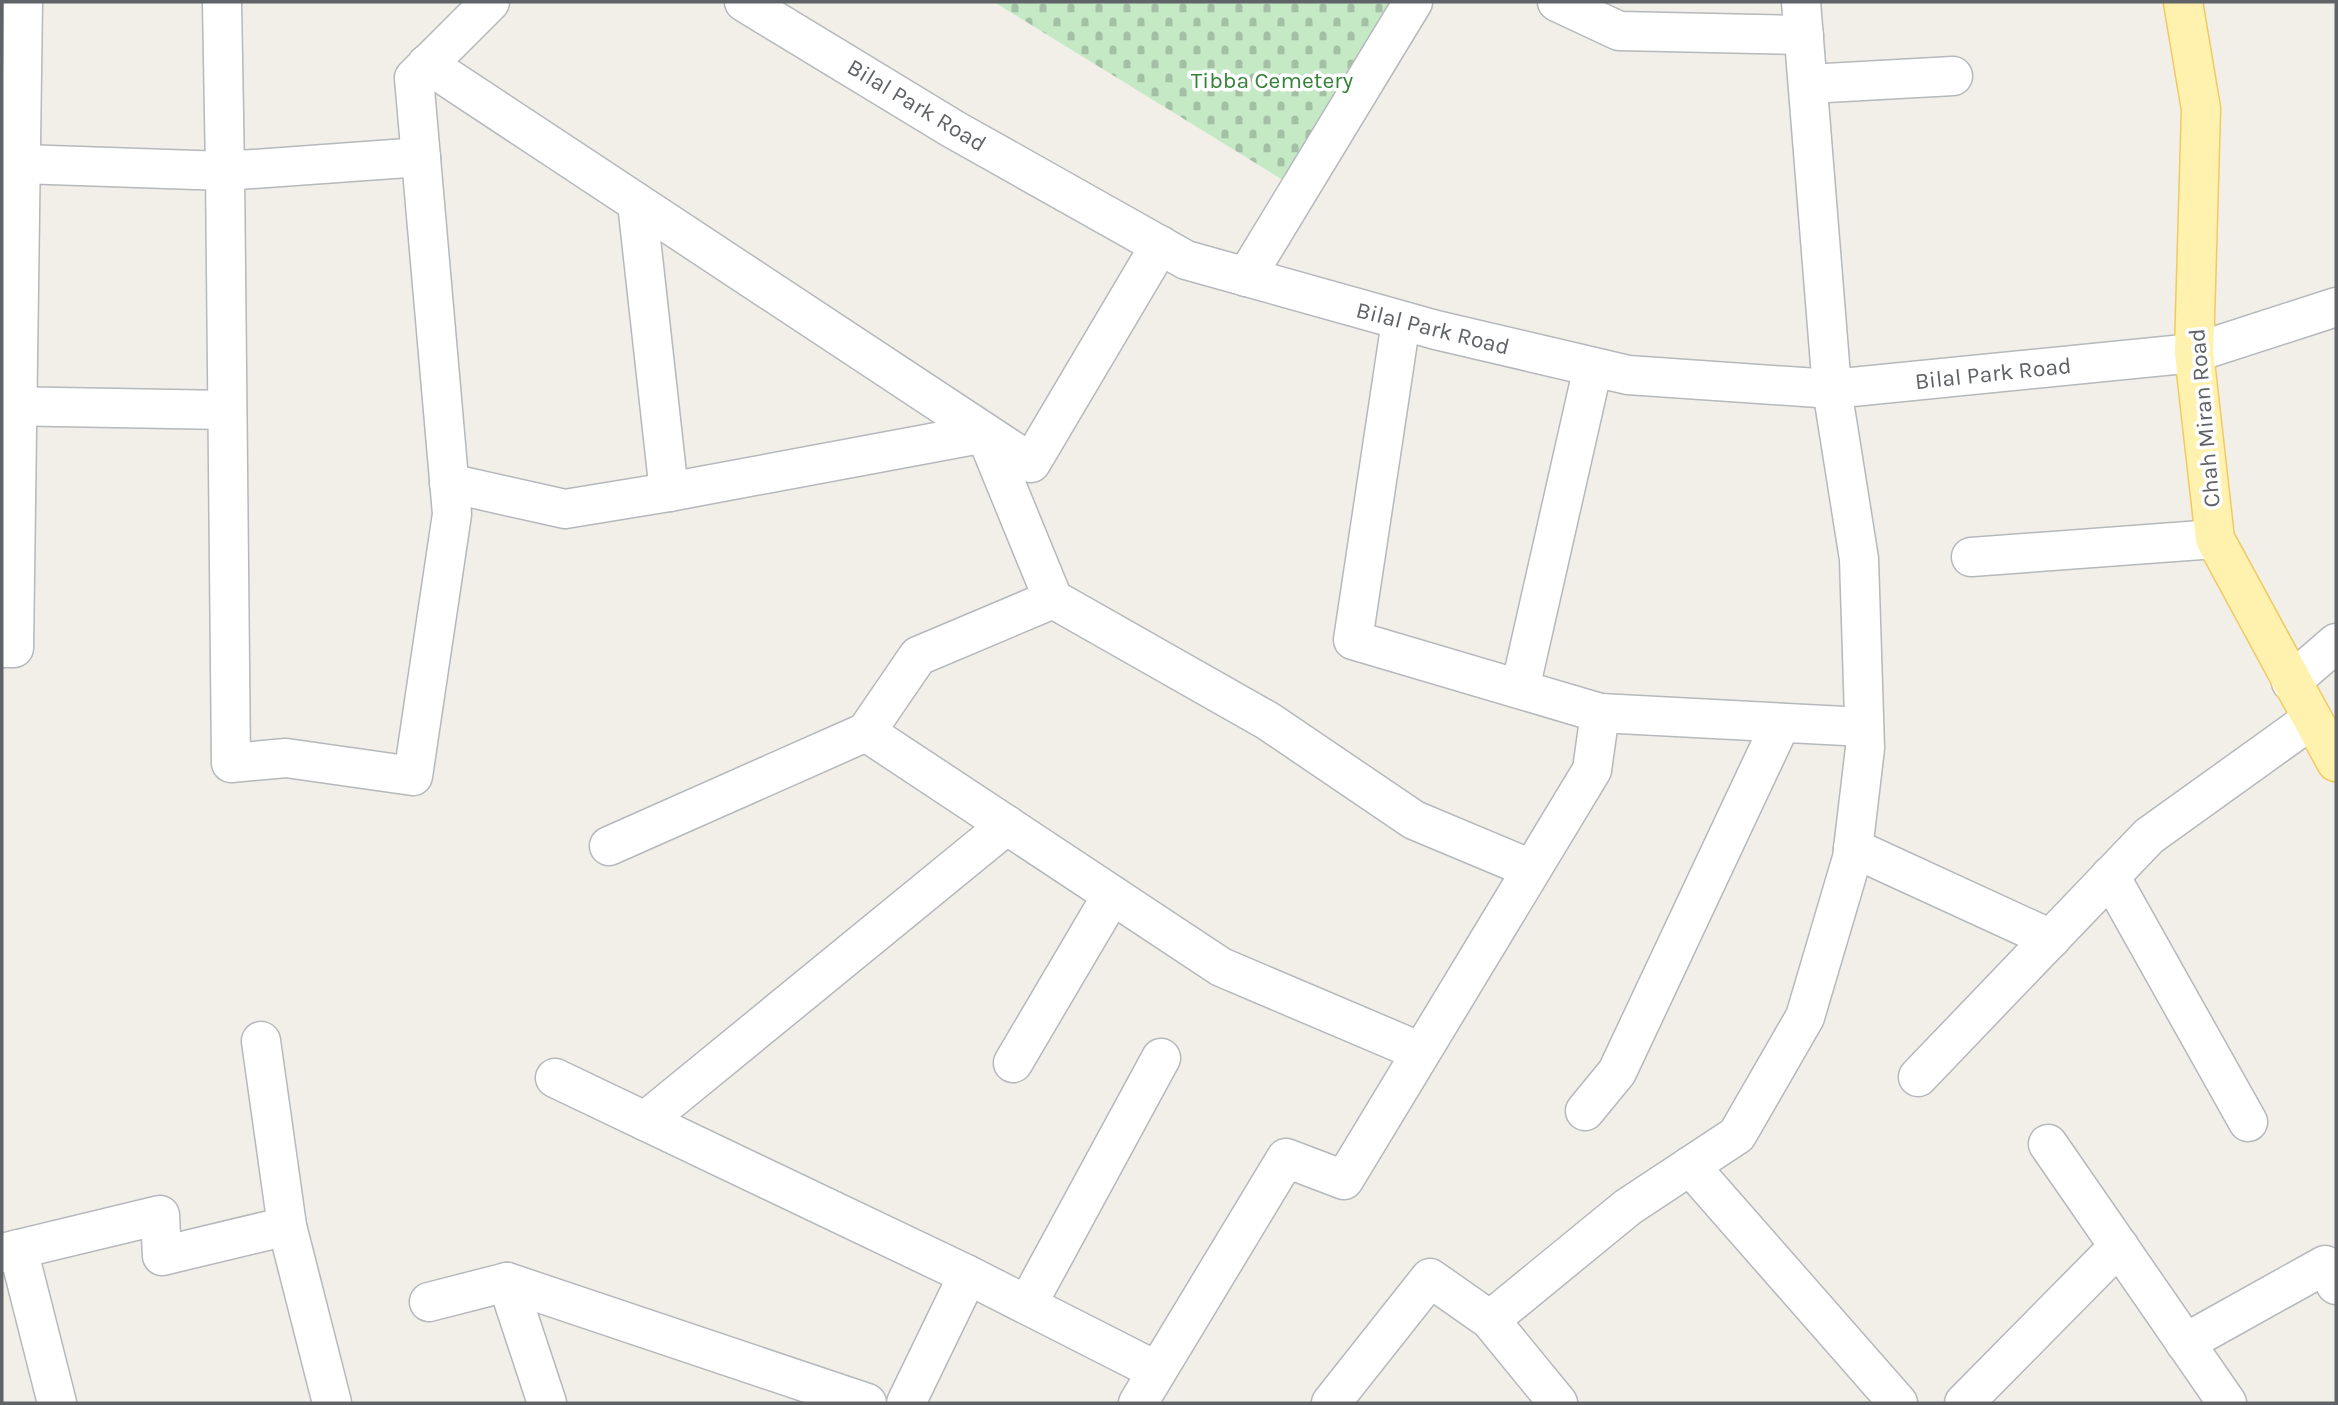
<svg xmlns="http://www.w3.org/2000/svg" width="2338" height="1405" font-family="Karla,sans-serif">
	<defs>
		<pattern id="cemetery-stones" width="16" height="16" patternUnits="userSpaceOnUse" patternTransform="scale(1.75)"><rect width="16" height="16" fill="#c5e8c5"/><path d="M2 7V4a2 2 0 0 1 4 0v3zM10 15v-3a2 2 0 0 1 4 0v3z" fill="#a3c0a4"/></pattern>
	</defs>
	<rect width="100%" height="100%" fill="#f1efe8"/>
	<path fill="url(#cemetery-stones)" d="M994,2H1413L1299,190Z"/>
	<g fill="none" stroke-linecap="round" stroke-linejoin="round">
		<defs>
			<g id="minor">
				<path d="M222,2L225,171L421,157"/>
				<path d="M744,2L953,129L1186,260L1436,330L1628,375L1832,389L2194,353L2336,307"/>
				<path d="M1557,2L1619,31L1804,35"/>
				<path d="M427,64L1031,463L1160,245"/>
				<path d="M1808,84L1953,76"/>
				<path d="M21,164L225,171L231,763L286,758L413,776L452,514L414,78L490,2"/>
				<path d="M637,203L669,492"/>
				<path d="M1246,277L1413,2"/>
				<path d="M1401,321L1353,640L1600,713"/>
				<path d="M2,406L227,410"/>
				<path d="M449,483L565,509L669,492L985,433L1053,599L1268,721L1414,820L1531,869"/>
				<path d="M1971,557L2215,539"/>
				<path d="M2,648H14L23,2"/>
				<path d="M2291,682L2336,643"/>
				<path d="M1520,689L1593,367"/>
				<path d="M866,732L1221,967L1421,1052"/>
				<path d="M609,846L866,732L918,656L1053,599"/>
				<path d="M1853,848L2051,939"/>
				<path d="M2110,876L2248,1122"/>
				<path d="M261,1041L287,1226L332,1403"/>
				<path d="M1013,1063L1112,895"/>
				<path d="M1918,1077L2149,836L2312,719"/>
				<path d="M555,1078L968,1275L1157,1371"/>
				<path d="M1585,1111L1617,1072L1781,723"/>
				<path d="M645,1121L1007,825"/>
				<path d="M2048,1144L2227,1403"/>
				<path d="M1690,1166L1898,1403"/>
				<path d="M18,1249L57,1403"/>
				<path d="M2,1253L160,1215L162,1256L287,1226"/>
				<path d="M507,1282L547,1403"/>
				<path d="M429,1302L507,1282L867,1403"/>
				<path d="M1027,1305L1161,1058"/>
				<path d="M1490,1320L1628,1207L1737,1135L1805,1017L1852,858L1865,748L1859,559L1832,389L1801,2"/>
				<path d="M2185,1343L2325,1265L2336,1285"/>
				<path d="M906,1403L968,1275"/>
				<path d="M1138,1403L1286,1158L1344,1180L1592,770L1600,713L1864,727"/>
				<path d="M1331,1403L1430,1278L1490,1320L1558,1403"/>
				<path d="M1964,1403L2119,1246"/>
			</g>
			<path id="major" d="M2183,2L2201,109L2194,353L2215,539L2336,762"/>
		</defs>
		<use href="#minor" stroke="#b5b8bc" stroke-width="41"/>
		<use href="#major" stroke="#f2c960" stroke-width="41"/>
		<use href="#minor" stroke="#fff" stroke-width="38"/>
		<use href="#major" stroke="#fff2af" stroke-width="38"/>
	</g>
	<g text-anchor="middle" stroke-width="7" stroke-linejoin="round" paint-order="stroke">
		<g font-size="23" fill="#348238" stroke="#fff">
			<text x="1272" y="88">Tibba Cemetery</text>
		</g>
		<g font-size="23" fill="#5f6368" stroke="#fff">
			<text transform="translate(917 105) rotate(31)" y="8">Bilal Park Road</text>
			<text transform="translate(1433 328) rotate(14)" y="8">Bilal Park Road</text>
			<text transform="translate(1993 373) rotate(-6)" y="8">Bilal Park Road</text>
			<text transform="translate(2204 418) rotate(-95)" y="8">Chah Miran Road</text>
		</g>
	</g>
	<rect width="2338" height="1405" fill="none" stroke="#5f6368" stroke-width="7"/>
</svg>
